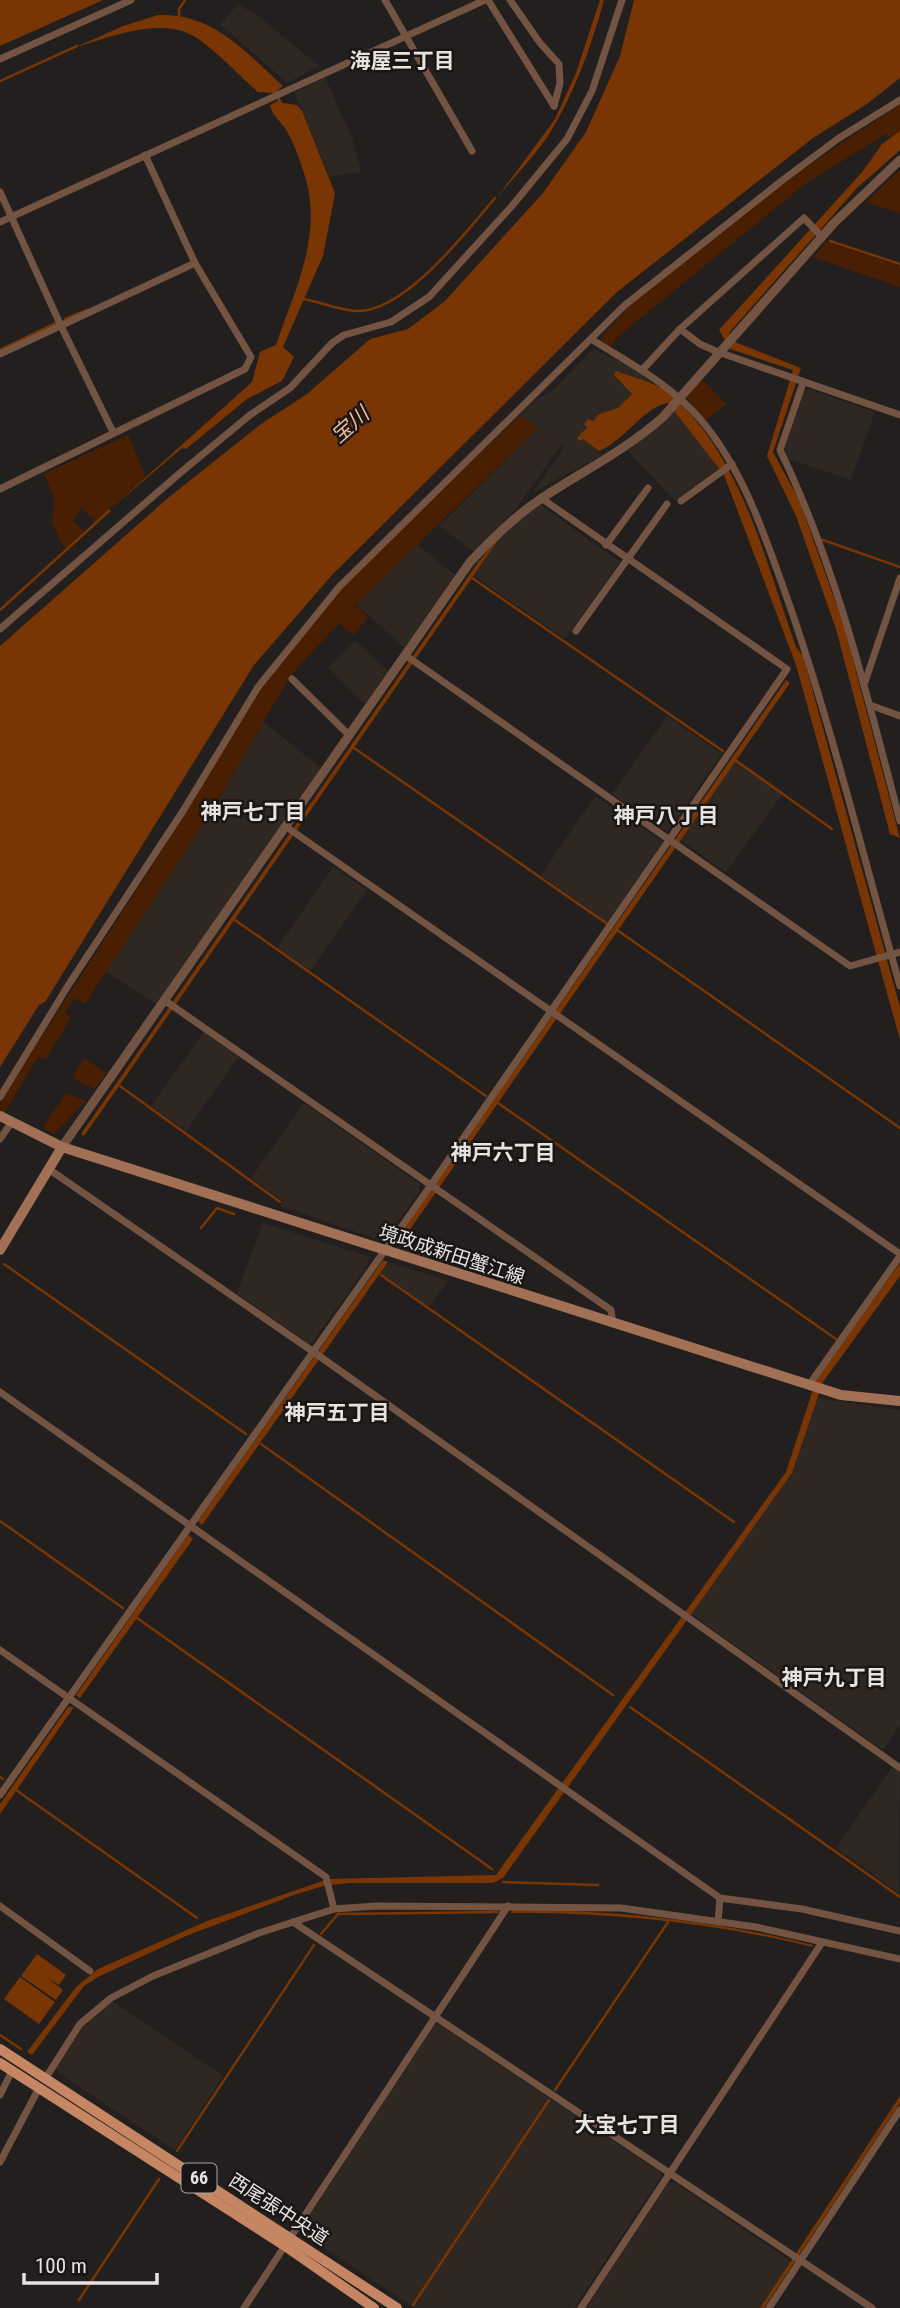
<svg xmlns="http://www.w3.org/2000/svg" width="900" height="2308" font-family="'Roboto Condensed','Noto Sans JP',sans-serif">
	<rect width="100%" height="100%" fill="#221f1e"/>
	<g fill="#2f2722">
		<path d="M238,4L258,16L319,66L287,83L220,24Z"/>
		<path d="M325,77L352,138L361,172L330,177L294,93Z"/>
		<path d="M593,349L636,368L652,384L616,372L614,375L632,394L618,408L599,414L583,431V438L603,455L532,493L564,448L561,445L516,509L473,551L439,526L538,428L520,415L535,400L551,392Z"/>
		<path d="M808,389L875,412L851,480L786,458L784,452L804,391Z"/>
		<path d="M675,411L720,470L675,501L628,451Z"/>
		<path d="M539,504L620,562L565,639L474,576L501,536Z"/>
		<path d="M417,544L455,575L404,648L356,604Z"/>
		<path d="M355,640L388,671L365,704L328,667Z"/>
		<path d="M667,716L722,754L667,832L612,794Z"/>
		<path d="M264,722L321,768L156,1004L106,972L212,810Z"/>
		<path d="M736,759L784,792L726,872L679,839Z"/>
		<path d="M595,796L663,842L608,923L541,875Z"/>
		<path d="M333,867L367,890L310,971L277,948Z"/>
		<path d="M204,1032L239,1056L186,1131L151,1106Z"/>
		<path d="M304,1103L420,1184L419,1193L395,1225L374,1238L280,1206L283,1201L251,1178Z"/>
		<path d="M263,1223L370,1257L365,1269L310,1345L237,1293Z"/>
		<path d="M388,1262L448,1281L429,1307L381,1273Z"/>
		<path d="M817,1398L900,1410V1725L883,1750L691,1614L792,1473Z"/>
		<path d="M892,1767L900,1773L899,1893L836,1848Z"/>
		<path d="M112,2001L223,2076L175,2150L58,2073L56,2066L87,2022Z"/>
		<path d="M439,2024L661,2173V2177L574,2308H415L302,2234L301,2229L434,2025Z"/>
		<path d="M674,2182L791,2261L760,2308H586L668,2183Z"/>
	</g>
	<g fill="#4a1e01">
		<path d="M900,104V131L891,138L886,134L805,184L615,339L612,347L600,340L628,307L787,180Z"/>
		<path d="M900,170V213L866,202Z"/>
		<path d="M827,242L900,266V287L813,257Z"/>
		<path d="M702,380L726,404L706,420L686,397Z"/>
		<path d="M520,415L538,428L355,605L368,618L353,635L339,623L291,675L212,810L85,1004L74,998L65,1013L71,1017L46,1059L38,1057L4,1113L0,1111L2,1099C62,1003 125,910 185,814C217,763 243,709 280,661C350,571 439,495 520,415Z"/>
		<path d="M128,435L146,476L96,521L81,508L73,521L84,531L65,549L52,523L54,498L44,474Z"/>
		<path d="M84,1058L106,1073L95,1089L72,1078Z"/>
		<path d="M66,1093L86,1101L53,1135L43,1127Z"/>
	</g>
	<g fill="#793503">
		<path d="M0,0H103L0,46Z"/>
		<path d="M600,0H604C591,47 574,95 548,136C533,158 513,178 496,199L555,119L576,73Z"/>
		<path d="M634,0H900V78L867,104L813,138L617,292L332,575L254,665L45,1002L39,1005L0,1067V646L168,498L261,424L307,394L370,339L408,329L445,301L543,193L586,132L620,56Z"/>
		<path d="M158,15C214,13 244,51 283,86L277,91L282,103L297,105L302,111L335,193L323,256L283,347L294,357L282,381L247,399L186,449L182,448L108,511L252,382L260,352L276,345C295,288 324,235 304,173C299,157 293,141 285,128C279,120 272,115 270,105L278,101L274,93L258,92C238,75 219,53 197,38C163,15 111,37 76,47L123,26Z"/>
		<path d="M900,131V150L856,189L729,333L735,342L801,368L773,452L799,500L844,626L900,838L890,834L836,629L796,516L767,456L793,370L730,349L719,330L863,171L882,144Z"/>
		<path d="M616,371C634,378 657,382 671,395C742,457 765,560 796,647L803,656L900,1007V1040L796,665L724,475L668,403C645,406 624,441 599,451L583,439L579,441L577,438L587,427L584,424L588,419L593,421L599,414L618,408L632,394L614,375Z"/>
		<path d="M501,536L117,1089L84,1136L81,1134L479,561Z"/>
		<path d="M786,680L790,683L402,1241L397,1239Z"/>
		<path d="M383,1260L388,1262L202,1525L198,1521Z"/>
		<path d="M900,1263V1276L823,1382L792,1473L503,1878L493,1883H349L323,1886L294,1895L186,1936L98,1977L84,1986L32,2055L27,2052L76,1987L98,1969L207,1921L328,1879L496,1875L786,1472L816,1380Z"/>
		<path d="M188,1535L193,1539L80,1698L76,1695Z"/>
		<path d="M68,1707H74L0,1814V1804Z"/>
		<path d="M512,1910C614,1910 714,1920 813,1945V1947C714,1923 613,1912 511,1913Z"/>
		<path d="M37,1954L66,1975L59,1985L48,1978L63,1990L56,2000L21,1976Z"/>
		<path d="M20,1977L55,2002L39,2024L4,1999Z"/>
		<path d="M900,2096V2103L764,2308H760Z"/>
	</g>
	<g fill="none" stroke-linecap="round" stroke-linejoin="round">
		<g stroke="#793503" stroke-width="2.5">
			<path d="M179,16V9L185,0"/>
			<path d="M0,81L77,46"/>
			<path d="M830,241L900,264"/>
			<path d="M303,299C321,302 338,310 356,311C404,313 466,232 495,198"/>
			<path d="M65,319L87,310"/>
			<path d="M0,350L56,323"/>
			<path d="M823,540L900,567"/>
			<path d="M472,578L723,751"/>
			<path d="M0,610L109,511"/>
			<path d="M354,748L606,923"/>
			<path d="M735,760L832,829"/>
			<path d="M235,920L486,1096"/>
			<path d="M617,930L900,1128"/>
			<path d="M120,1086L280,1202"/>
			<path d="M498,1103L836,1339"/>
			<path d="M201,1228L217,1208L234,1214"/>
			<path d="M4,1264L246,1434"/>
			<path d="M381,1275L734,1522"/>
			<path d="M261,1444L613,1695"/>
			<path d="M0,1521L123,1608"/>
			<path d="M137,1618L492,1869"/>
			<path d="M630,1707L900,1897"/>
			<path d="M0,1777L3,1779"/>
			<path d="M16,1790L197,1918"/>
			<path d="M503,1882L598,1885"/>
			<path d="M321,1934L338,1914L498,1912"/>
			<path d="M0,2035L21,2049"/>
			<path d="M555,2090L668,1922"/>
			<path d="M177,2151L314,1945"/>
			<path d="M79,2300L159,2179"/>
			<path d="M413,2305L549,2100"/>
		</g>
		<g stroke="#735443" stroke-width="7">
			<path d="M385,0L472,151"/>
			<path d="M488,0L554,106"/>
			<path d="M510,0L540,43L559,64L560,83L554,106"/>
			<path d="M0,59L131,0"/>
			<path d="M0,192L61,326L113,432"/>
			<path d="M0,222L485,0"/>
			<path d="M680,329L700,344L718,352L900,415"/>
			<path d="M591,339C631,364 670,384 701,420C744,471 764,534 786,595C831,723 863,856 900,986"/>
			<path d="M0,354L195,263"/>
			<path d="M643,369L680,329L804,218L822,237"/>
			<path d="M803,383L780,450C837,568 867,695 900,821"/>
			<path d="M0,489L245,369L251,357L195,263L145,155"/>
			<path d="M681,501L732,464"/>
			<path d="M606,545L648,488"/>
			<path d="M0,629L180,473L250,415L290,388L332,343L344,335L391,322L429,297L511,207L567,139L592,91L622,0"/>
			<path d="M576,631L667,504"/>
			<path d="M405,655L850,966L900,952"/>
			<path d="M292,679L349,735"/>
			<path d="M865,682L900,578"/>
			<path d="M870,705L900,716"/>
			<path d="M285,826L900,1254"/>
			<path d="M164,1000L611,1310L613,1324"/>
			<path d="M0,1097L69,984L183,811L258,687L339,587L625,305L784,179L839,138L900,100"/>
			<path d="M0,1139L11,1123"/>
			<path d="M50,1170L315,1353L900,1768"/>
			<path d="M809,1385L900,1256"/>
			<path d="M0,1392L720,1898L802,1909L900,1931"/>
			<path d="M0,1650L326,1877L334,1909"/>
			<path d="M0,1795L431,1185L787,669L541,498"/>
			<path d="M0,1906L90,1971"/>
			<path d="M293,1922L872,2308"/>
			<path d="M718,1922L720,1898"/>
			<path d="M45,2079L80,2024L111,1998L153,1976L259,1933L334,1909L376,1906L621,1908L756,1927L900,1959"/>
			<path d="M0,2095L12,2071"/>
			<path d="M0,2162L39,2088"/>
			<path d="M244,2308L508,1906"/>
			<path d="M581,2308L821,1944"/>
			<path d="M769,2308L900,2110"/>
		</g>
		<path stroke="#735443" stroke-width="9" d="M62,1147L470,562C492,539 515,516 542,498C583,471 626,450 663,417L834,223L900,160"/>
		<g stroke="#a27055" stroke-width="10">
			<path d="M0,1116L62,1147L841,1395L900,1401"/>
			<path d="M0,1250L62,1147"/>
		</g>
		<g stroke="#c68663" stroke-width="10">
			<path d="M0,2049L397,2308"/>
			<path d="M0,2063L285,2246L374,2308"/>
		</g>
	</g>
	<g text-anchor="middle" stroke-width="5" stroke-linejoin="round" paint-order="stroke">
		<rect fill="#191615" stroke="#a8a6a5" stroke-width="2" x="181.5" y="2163.5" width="35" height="29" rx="5"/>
		<g font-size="18" font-weight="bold" fill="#e6e4e3">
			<text x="199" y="2184">66</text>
		</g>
		<g font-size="19" fill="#e6e4e3" stroke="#191615">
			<text transform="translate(452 1254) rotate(18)" y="7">境政成新田蟹江線</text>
			<text transform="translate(279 2209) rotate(33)" y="7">西尾張中央道</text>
		</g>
		<g font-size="21" font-weight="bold" fill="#e7e3e1" stroke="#191615">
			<text x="402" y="68">海屋三丁目</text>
			<text x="253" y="819">神戸七丁目</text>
			<text x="666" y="823">神戸八丁目</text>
			<text x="503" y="1160">神戸六丁目</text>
			<text x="337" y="1420">神戸五丁目</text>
			<text x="834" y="1685">神戸九丁目</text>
			<text x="627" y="2132">大宝七丁目</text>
		</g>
		<g font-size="21" font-style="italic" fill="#f7ba99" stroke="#191615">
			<text transform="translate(350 425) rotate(-41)" y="7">宝川</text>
		</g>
	</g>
	<path d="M24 2273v10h133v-10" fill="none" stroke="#e6e4e3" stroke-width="3.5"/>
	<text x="35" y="2273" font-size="21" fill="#e6e4e3" stroke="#191615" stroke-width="5" paint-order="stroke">100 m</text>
</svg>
